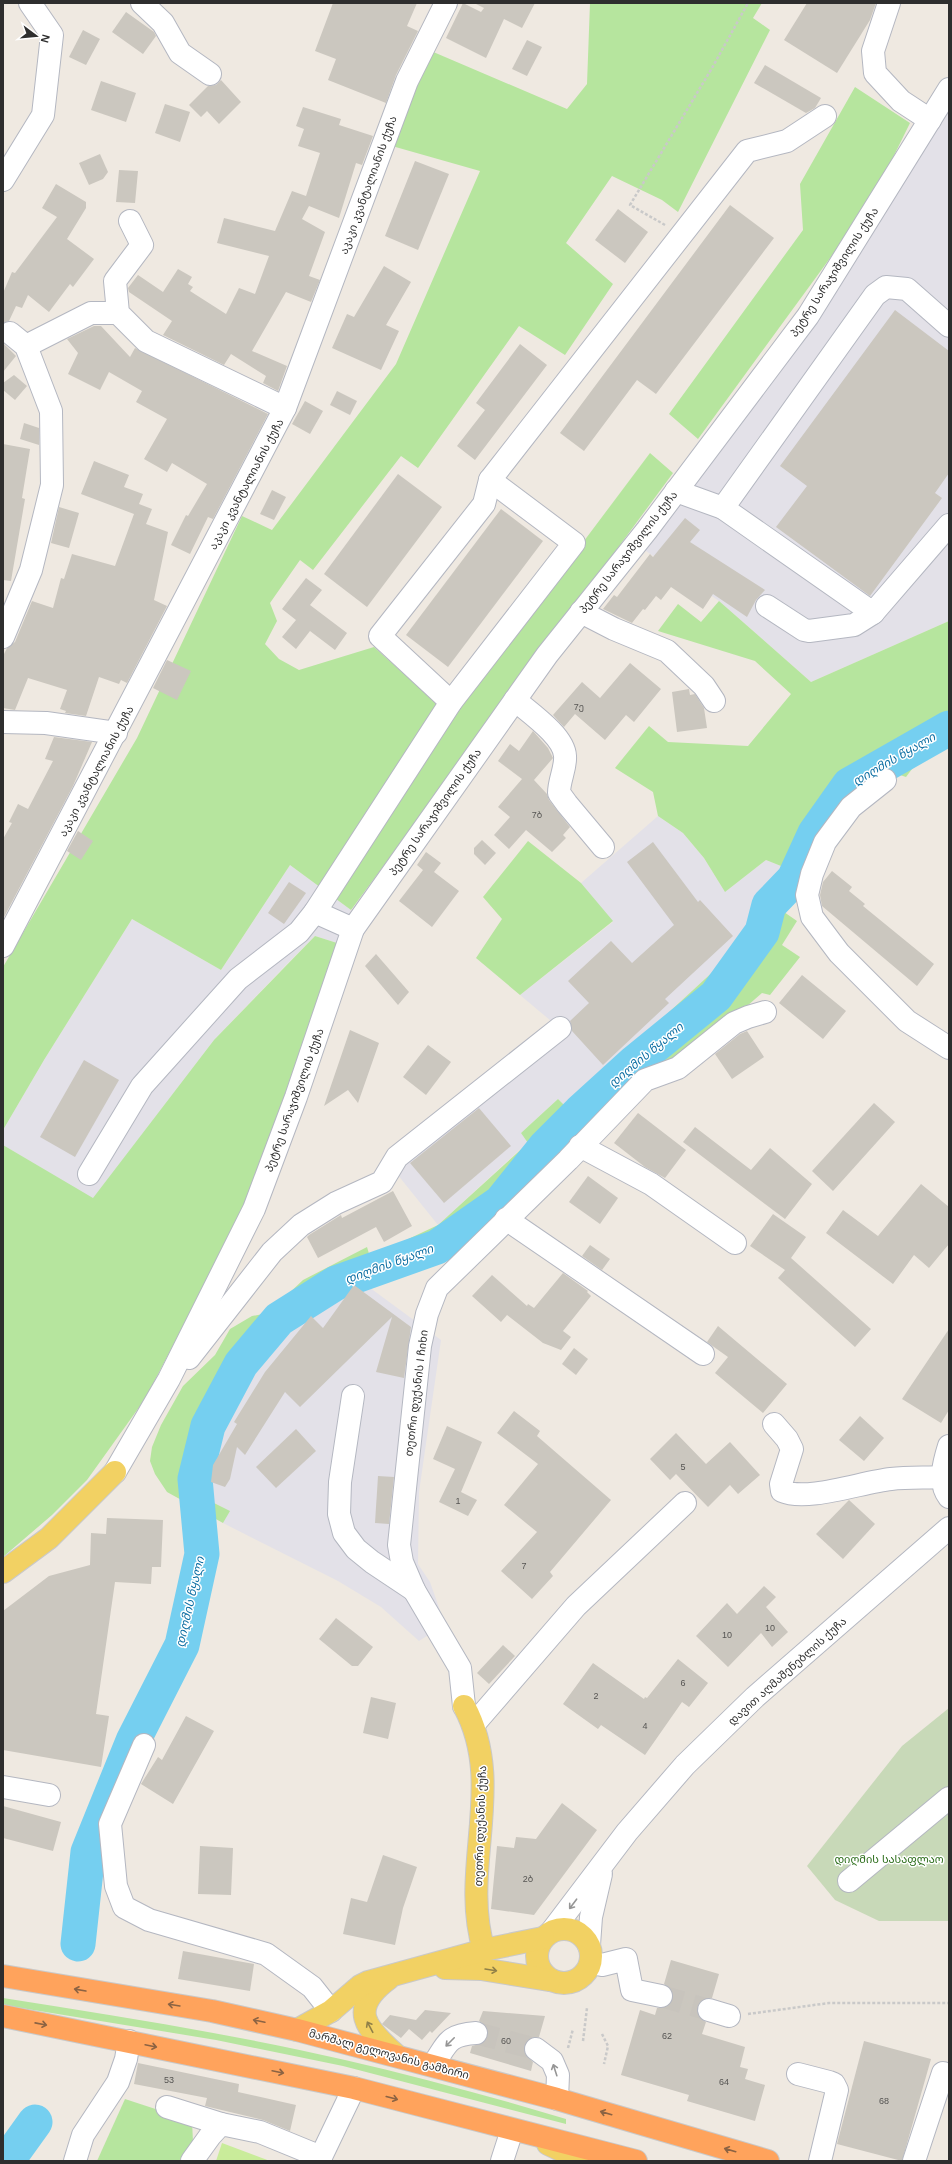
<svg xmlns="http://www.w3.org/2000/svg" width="952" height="2164" font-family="Arial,'Noto Sans Georgian',sans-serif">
	<rect width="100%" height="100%" fill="#efe9e1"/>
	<g fill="#e3e1e8">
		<path d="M949,111V621L811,682L719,601L643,549L821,311Z"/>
		<path d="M658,816L683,833L704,858L725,892L766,860L781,866L743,944L566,1108L558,1099L521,1133L528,1142L438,1225L385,1159L551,1021L520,995L613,922L581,883Z"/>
		<path d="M290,865L351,910L337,943L315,936L287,964L214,1040L93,1199L3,1145V1130L44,1060L132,919L221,970Z"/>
		<path d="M362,1282L441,1340L419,1492L418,1564L430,1582L447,1630L430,1634L419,1641L381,1607L338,1581L223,1523L229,1511L212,1502L206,1491L214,1447L229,1402L305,1312L328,1303L335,1293Z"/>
	</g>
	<g fill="#b6e59e">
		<path d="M590,3H762L753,18L770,30L678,212L662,200L612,176L566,243L613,284L565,355L519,326L418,468L401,456L313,570L300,560L270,603L277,621L265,644L279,659L299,670L374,647L452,717L650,453L673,473L351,910L290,865L221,970L132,919L44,1060L3,1130V967L137,738L242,516L272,530L396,364L480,171L392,146L431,51L567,109L587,84Z"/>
		<path d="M855,87L910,123L871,202L698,439L669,414L803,230L800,184Z"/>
		<path d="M719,601L811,682L949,621V742L921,757L906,777L888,771L797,893L784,912L797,921L782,945L800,957L770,995L762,993L465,1251L459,1244L439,1255L362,1282L335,1293L328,1303L305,1312L229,1402L214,1447L206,1491L212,1502L230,1511L223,1523L167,1492L155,1474L150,1461L152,1447L161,1425L183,1386L215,1355L230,1329L252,1316L268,1313L303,1280L367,1247L370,1257L438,1225L528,1143L521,1133L558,1099L566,1107L743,944L781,866L766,860L725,892L704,858L683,833L658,816L653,792L615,768L649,726L668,742L748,746L791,694L755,661L658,631L678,604L701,622Z"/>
		<path d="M528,841L581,883L613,921L520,995L476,958L502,919L483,897Z"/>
		<path d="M315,936L337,943L253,1193L145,1399L87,1480L52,1515L3,1557V1145L93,1198L214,1040Z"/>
		<path d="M3,1998C117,2016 232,2034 345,2060C419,2077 493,2097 566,2119V2124L343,2066L216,2040L3,2005Z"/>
		<path d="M125,2099L192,2121L193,2142L179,2161H97Z"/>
	</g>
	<path fill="#c8d9b8" d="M949,1708V1921H879L835,1900L807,1866L902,1746Z"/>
	<path fill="#c9ec9a" d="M222,2143L270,2161H216Z"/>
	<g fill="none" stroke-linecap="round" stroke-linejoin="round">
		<g stroke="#75cff0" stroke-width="35">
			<path d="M78,1944L88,1852L133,1741L182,1645L202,1554L195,1479L208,1426L241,1364L279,1319L336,1283L437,1247L501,1202L546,1146L580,1112L635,1062L716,996L762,932L769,905L794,879L815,833L849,785L949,728"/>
			<path d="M7,2161L35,2122"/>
		</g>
	</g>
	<g fill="#cbc7bf">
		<path d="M333,3H417L407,26L418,31L396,75L386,103L328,80L336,59L315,51Z"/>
		<path d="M463,3L481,12L484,8L474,3H535L522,28L504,19L486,58L446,38Z"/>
		<path d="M807,3H876L870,20L837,73L784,40Z"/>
		<path d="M126,12L154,32L156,36L143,54L112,32Z"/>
		<path d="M83,30L100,39L86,65L69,57Z"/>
		<path d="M527,40L542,47L527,76L512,69Z"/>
		<path d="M765,65L821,98L815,108L806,113L754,83Z"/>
		<path d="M221,80L241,102L219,124L207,111L201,117L189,105L208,86L216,85Z"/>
		<path d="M101,81L136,93L126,122L91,110Z"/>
		<path d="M165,104L190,112L180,142L155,133Z"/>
		<path d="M303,107L341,119L339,125L373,136L362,165L356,163L339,218L309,206L302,219L325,232L309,276L320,280L311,302L286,292L252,351L287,366L278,391L263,383L266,376L231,354L224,365L163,335L172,321L129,292L128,288L138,275L163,292L178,269L192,277L188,284L193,287L190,291L226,314L239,288L255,294L269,256L217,243L224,218L275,231L292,191L306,196L320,153L298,146L304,129L296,126Z"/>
		<path d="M100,154L108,172L103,179L89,185L79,163Z"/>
		<path d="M415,161L449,174L418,250L385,236Z"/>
		<path d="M119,170L138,171L135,203L116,202Z"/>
		<path d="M56,184L86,202V208L67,239L94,259L73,287L70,284L49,312L28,295L22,308L16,306L9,321L3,323V293L12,272L15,273L57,217L42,208Z"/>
		<path d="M730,205L774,238L656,394L637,380L584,451L560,433Z"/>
		<path d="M618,209L648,232L625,263L595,240Z"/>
		<path d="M384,266L411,282L386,325L399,331L381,370L332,348L347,314L354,317Z"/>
		<path d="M895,310L949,351V473L935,493L942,498L870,596L776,527L807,486L780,466Z"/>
		<path d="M94,326H101L130,357L135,348L268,414L213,519L208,517L190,554L171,545L186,515L188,516L207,484L172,463L167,472L144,459L167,419L136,402L142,391L109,372L100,390L68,374L78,353L67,339Z"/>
		<path d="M3,343L16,356L3,372Z"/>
		<path d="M520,344L547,365L475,460L457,446L485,410L476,403Z"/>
		<path d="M14,375L27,386L15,400L3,390V383Z"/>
		<path d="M337,391L357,401L350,415L330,405Z"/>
		<path d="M305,401L323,411L310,434L292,424Z"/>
		<path d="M24,423L39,428V445L20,439Z"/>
		<path d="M3,444L30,449L22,498L25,499L11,581L3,580Z"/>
		<path d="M94,461L129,475L124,487L143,494L139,504L152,509L146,524L168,532L154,600L167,606L127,683L121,680L119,684L99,677L86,716L65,713L66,711L60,709L67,690L28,678L15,710L3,708V656L7,648L15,642L32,601L53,608L61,578L64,579L72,554L115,566L134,514L81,494Z"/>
		<path d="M398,474L442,507L367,607L324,574Z"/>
		<path d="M272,490L286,497L274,520L260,514Z"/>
		<path d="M59,507L79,513L69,548L51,543Z"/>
		<path d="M501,509L543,541L448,667L406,635Z"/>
		<path d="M685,518L700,530L690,542L765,590L756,600L747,617L713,594L703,609L671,587L661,600L656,596L645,610L643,609L632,623L603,609L614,595L617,597L650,554L653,557Z"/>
		<path d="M306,578L322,590L310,605L347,633L335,650L310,631L296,649L282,637L296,620L282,609Z"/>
		<path d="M167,660L191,671L177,700L153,688Z"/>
		<path d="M630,663L661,689L634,722L626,715L605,740L575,714L564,727L553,715L582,682L600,698Z"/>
		<path d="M689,689L690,695L695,694L704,708L707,728L677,732L672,692Z"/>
		<path d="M533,731L548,748L553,758L534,780L547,794L549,800L570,827L563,835L566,838L552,852L526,830L509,849L494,835L510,817L498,807L522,779L498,761L510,744L519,751Z"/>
		<path d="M54,737L92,742L73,786L3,919V839L12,823L9,822L18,804L28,809L53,761L45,759Z"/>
		<path d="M78,831L93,841L81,860L67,851Z"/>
		<path d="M482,840L496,853L485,865L474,854V848Z"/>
		<path d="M653,842L698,902L700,900L733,936L665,999L669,1003L603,1065L572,1031L570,1021L589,1003L568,981L611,941L632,963L674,925L627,862Z"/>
		<path d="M426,852L441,863L434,872L459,891L432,927L399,901L423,870L417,865Z"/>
		<path d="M832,871L852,887L849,891L865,904L863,906L934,964L917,986L822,906L820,895L823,882Z"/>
		<path d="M289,882L306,893L284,924L268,913Z"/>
		<path d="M376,954L409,992L398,1005L365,966Z"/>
		<path d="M802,975L846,1011L823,1039L779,1003Z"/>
		<path d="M350,1030L379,1043L358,1103L348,1090L324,1106Z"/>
		<path d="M747,1031L764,1057L732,1079L715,1054L740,1034Z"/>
		<path d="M428,1045L451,1062L426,1095L403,1077Z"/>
		<path d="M84,1060L119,1080L75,1157L40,1137Z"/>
		<path d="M874,1103L895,1122L833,1191L812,1171Z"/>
		<path d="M479,1108L511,1146L444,1203L410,1163Z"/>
		<path d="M638,1113L686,1150L665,1178L645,1167L614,1143Z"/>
		<path d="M695,1127L751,1170L770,1148L812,1184L785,1219L683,1142Z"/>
		<path d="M588,1176L618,1198L600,1224L569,1202Z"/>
		<path d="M921,1184L949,1207V1244L929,1268L914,1255L893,1284L826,1233L843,1210L878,1236Z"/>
		<path d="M393,1191L412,1226L384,1242L376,1227L318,1258L307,1237L309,1235L341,1215L342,1218Z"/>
		<path d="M773,1214L806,1237L791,1258L871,1329L855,1347L778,1278L785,1270L750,1246Z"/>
		<path d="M590,1245L610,1259L602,1270L582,1256Z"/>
		<path d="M563,1273L588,1291L587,1292L591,1296L563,1331L571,1337L561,1350L543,1343L507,1315L501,1322L472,1296L492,1275L527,1306L528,1304L534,1308Z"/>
		<path d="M354,1285L411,1327L404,1378L376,1372L392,1317L300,1407L285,1392L245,1455L237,1447L230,1479L225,1487L211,1482L213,1465L237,1424L234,1422L265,1372L311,1316L323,1328Z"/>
		<path d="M718,1326L787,1384L763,1413L715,1373L728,1357L707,1342Z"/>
		<path d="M949,1329V1410L941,1423L902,1399Z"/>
		<path d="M574,1348L588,1359L576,1375L562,1364Z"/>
		<path d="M514,1411L540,1431L537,1436L611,1500L550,1572L553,1576L532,1599L501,1571L537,1532L504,1505L538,1464L497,1433Z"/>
		<path d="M860,1416L884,1438L864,1461L839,1440Z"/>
		<path d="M447,1426L482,1442L461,1492L477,1500L468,1516L439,1502L455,1469L433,1459Z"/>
		<path d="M296,1429L316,1451L276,1488L256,1467Z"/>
		<path d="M676,1433L706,1464L730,1442L760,1475L738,1494L730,1485L708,1507L676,1474L670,1480L650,1459Z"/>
		<path d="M378,1476L394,1477L389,1524L375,1523Z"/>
		<path d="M849,1500L875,1524L843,1559L816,1534Z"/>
		<path d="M107,1518L163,1520L161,1567H152L151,1584L115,1582L96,1714L109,1716L101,1767L3,1750V1611L49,1576L90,1565L91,1533L106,1534Z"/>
		<path d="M764,1586L776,1597L766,1607L788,1632L772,1647L761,1633L728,1667L696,1636L727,1603L737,1614Z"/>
		<path d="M336,1618L373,1647L358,1666H352L319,1639Z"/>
		<path d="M503,1645L515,1656L489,1684L477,1673Z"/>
		<path d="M678,1659L708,1683L689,1707L682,1702L645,1755L601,1725L598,1729L563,1704L593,1663L644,1699L645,1697L647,1698Z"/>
		<path d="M371,1697L396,1703L388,1739L363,1733Z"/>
		<path d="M186,1716L214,1731L173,1804L141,1784L158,1757L162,1760Z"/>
		<path d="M562,1803L597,1830L534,1915L491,1909L497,1846L514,1848L516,1837L536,1839Z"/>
		<path d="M3,1806L61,1822L53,1851L3,1838Z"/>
		<path d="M200,1846L233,1848L231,1895L198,1894Z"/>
		<path d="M383,1855L417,1867L403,1908L395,1945L343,1934L351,1898L367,1902Z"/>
		<path d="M183,1951L254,1964L250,1991L178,1979Z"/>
		<path d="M671,1960L719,1974L712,1998H707L701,2001L697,2007L700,2018L706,2022L702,2034L745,2047L740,2067L748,2069L745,2079L765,2085L755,2121L687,2101L689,2095L621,2075L640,2010L655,2015L657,2008H665L673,1999V1992L664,1984Z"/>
		<path d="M425,2010L451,2013L432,2033L430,2031L422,2040L409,2029L401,2038L382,2024L390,2015L416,2020Z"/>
		<path d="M483,2011L545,2016L539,2037L531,2038L524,2047L525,2054L533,2062L531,2071L470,2053L472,2046L483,2043L488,2038L486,2026L479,2021Z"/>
		<path d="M864,2041L931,2059L902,2161L837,2144Z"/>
		<path d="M138,2063L239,2084L238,2092L296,2105L290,2131L263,2120L205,2106L207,2098L134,2084Z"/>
	</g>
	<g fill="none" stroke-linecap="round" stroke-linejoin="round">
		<g stroke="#c8c4bd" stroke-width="22" stroke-dasharray="22 11" stroke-linecap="butt">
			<path d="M661,1996L709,2010"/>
			<path d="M476,2033L536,2049"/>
		</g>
		<defs>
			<g id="minor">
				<path d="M142,3L163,23L180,53L210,74"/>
				<path d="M889,3L873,51L875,73L901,101L930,120"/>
				<path d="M3,180L43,115L52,35L30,3"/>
				<path d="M130,221L142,245L115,281L118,313L146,341L285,408"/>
				<path d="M26,346L91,313H118"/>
				<path d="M676,491L723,508L873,613L949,525"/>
				<path d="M723,508L875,295L886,287L907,289L949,326"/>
				<path d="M767,606L804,630L809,631L854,625L873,613"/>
				<path d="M581,612L614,629L667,651L704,686L714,701"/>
				<path d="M3,637L31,570L52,485L51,411L26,346L10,333"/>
				<path d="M515,700C530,713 564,736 565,756C566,768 559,780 559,793L567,804L603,847"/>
				<path d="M451,702L380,636L484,504L490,480"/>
				<path d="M3,722L46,723L116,733"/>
				<path d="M885,780L851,807L825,842L812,874L807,895L812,917L839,953L907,1021L949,1048"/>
				<path d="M353,929L315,912L451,702L574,543L490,480L747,151L787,141L825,116"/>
				<path d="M3,946L285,408L407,81L446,3"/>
				<path d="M580,1146L651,1184L735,1243"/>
				<path d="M89,1174L142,1086L238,979L299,932L315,912"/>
				<path d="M506,1219L703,1354"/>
				<path d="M189,1358L272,1252L301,1225L336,1203L382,1182L397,1157L560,1028"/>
				<path d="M353,1396L340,1482L339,1514L344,1533L356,1549L372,1562L414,1590"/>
				<path d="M774,1424L787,1439L792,1449L781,1484L782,1491C807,1502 862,1482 891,1479C908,1477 926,1478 944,1477"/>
				<path d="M949,1446C944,1462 938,1483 949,1497"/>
				<path d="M115,1472L169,1379L254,1209L296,1097L353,929L547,655L647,530L808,316L949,89"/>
				<path d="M464,1706L460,1668L414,1590L402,1562L399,1545L420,1346L427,1314L437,1288L568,1160L645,1080L678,1068L734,1023L748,1017L765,1012"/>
				<path d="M474,1724L576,1606L685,1503"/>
				<path d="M144,1745L110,1824L116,1886L124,1907L149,1920L266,1954L312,1987L331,2011"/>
				<path d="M3,1787L49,1795"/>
				<path d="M849,1881L949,1798"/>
				<path d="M552,1931L627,1832L685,1765L755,1697L949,1528"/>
				<path d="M589,1945L591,1917L601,1874"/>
				<path d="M591,1963L602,1965L626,1959L632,1990L661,1996"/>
				<path d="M709,2010L729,2016"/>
				<path d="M536,2049L552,2061L558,2075L557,2099"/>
				<path d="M433,2065C448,2043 447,2035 476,2033"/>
				<path d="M798,2074L829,2082L834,2084L837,2090L820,2161"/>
				<path d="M167,2107L221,2124"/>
				<path d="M75,2161L83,2135L118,2082L126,2059L129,2041"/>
				<path d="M192,2161L210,2136L221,2124L260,2132L321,2157"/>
				<path d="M319,2161L354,2088"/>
				<path d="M502,2161L512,2130"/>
				<path d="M914,2161L943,2073"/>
			</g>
			<g id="major">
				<path d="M3,1572L49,1538L115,1472"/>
				<path d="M464,1706C507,1785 459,1869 484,1950"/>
				<circle cx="564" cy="1956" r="27"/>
				<path d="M445,1968L481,1969L549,1980"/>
				<path d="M388,1979C348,2009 365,2028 396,2055"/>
				<path d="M297,2030L331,2011L360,1986L368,1982L484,1950L543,1938"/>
				<path d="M548,2144L584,2161"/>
			</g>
			<g id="highway">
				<path d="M3,1976L212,2011L297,2030L557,2099L768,2161"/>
				<path d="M3,2016L354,2088L636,2161"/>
			</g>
		</defs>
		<use href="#minor" stroke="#b4b7c1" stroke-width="24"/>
		<use href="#major" stroke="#c9c9c9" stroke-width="24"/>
		<use href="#highway" stroke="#c9c9c9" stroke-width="24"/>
		<g stroke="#c9c9c9" stroke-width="2.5" stroke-dasharray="3 2" stroke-linecap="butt">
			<path d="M665,225L630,205L712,68L748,3"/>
			<path d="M748,2014L829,2003H949"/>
			<path d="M602,2034L608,2046L604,2064"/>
			<path d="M583,2041L587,2008"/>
			<path d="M568,2048L573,2029"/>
		</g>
		<use href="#minor" stroke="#fff" stroke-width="22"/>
		<use href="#major" stroke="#f2d163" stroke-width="22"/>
		<use href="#highway" stroke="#ffa35c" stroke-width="22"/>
	</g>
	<defs><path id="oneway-shaft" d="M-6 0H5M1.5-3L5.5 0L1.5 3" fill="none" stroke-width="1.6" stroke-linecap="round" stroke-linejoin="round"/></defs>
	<g stroke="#969696">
		<use href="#oneway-shaft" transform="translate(573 1904) rotate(127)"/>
		<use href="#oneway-shaft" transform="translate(450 2042) rotate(135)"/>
		<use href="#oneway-shaft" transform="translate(555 2070) rotate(-108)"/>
	</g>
	<g stroke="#908048">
		<use href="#oneway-shaft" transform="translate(491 1970) rotate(9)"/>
		<use href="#oneway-shaft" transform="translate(370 2027) rotate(-118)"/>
	</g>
	<g stroke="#8c6343">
		<use href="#oneway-shaft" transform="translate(80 1990) rotate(-170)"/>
		<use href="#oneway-shaft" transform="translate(174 2005) rotate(-171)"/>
		<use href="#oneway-shaft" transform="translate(259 2021) rotate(-168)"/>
		<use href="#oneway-shaft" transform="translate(41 2024) rotate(11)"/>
		<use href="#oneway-shaft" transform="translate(151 2046) rotate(12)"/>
		<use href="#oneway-shaft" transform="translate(278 2072) rotate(12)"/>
		<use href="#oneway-shaft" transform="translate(392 2098) rotate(15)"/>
		<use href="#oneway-shaft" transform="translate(606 2113) rotate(-164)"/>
		<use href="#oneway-shaft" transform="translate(730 2150) rotate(-164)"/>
	</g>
	<g text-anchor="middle" stroke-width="3" stroke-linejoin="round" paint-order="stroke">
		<g font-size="9" fill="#555452">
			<text x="579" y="710">7ე</text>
			<text x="537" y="818">7ბ</text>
			<text x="683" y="1470">5</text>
			<text x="458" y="1504">1</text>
			<text x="524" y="1569">7</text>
			<text x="770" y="1631">10</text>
			<text x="727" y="1638">10</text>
			<text x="683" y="1686">6</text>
			<text x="596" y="1699">2</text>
			<text x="645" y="1729">4</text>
			<text x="528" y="1882">2ბ</text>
			<text x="667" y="2039">62</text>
			<text x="506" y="2044">60</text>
			<text x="169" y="2083">53</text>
			<text x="724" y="2085">64</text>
			<text x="884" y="2104">68</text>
		</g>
		<g font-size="11" fill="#2e2e2e" stroke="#fff">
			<text transform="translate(368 185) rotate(-70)" y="4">აკაკი კვანტალიანის ქუჩა</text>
			<text transform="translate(834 272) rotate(-57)" y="4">პეტრე სარაჯიშვილის ქუჩა</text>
			<text transform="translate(246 484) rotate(-62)" y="4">აკაკი კვანტალიანის ქუჩა</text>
			<text transform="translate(628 552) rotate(-52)" y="4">პეტრე სარაჯიშვილის ქუჩა</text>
			<text transform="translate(96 771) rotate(-62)" y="4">აკაკი კვანტალიანის ქუჩა</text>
			<text transform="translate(435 812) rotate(-55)" y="4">პეტრე სარაჯიშვილის ქუჩა</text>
			<text transform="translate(294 1100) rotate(-70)" y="4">პეტრე სარაჯიშვილის ქუჩა</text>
			<text transform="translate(416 1393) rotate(-83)" y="4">თეთრი დუქანის I ჩიხი</text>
			<text transform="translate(787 1671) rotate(-42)" y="4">დავით აღმაშენებლის ქუჩა</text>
			<text transform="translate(480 1826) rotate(-88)" y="4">თეთრი დუქანის ქუჩა</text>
			<text transform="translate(389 2054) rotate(15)" y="4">მარშალ გელოვანის გამზირი</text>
		</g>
		<g font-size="11" fill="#2c6e1b" stroke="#fff">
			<text x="889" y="1863">დიღმის სასაფლაო</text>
		</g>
		<g font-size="12" font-style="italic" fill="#0d6fa3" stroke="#fff">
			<text transform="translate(894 759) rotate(-30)" y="4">დიღმის წყალი</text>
			<text transform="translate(646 1055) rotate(-40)" y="4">დიღმის წყალი</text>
			<text transform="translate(389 1264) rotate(-20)" y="4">დიღმის წყალი</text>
			<text transform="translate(190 1602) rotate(-77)" y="4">დიღმის წყალი</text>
		</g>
	</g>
	<rect width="952" height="2164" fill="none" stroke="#2e2e2e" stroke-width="8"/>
	<g transform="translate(36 36) rotate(106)" stroke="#ffffff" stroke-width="3" paint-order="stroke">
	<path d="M0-3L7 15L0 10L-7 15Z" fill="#2e2e2e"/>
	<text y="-6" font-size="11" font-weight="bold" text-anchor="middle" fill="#2e2e2e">N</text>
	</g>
</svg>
